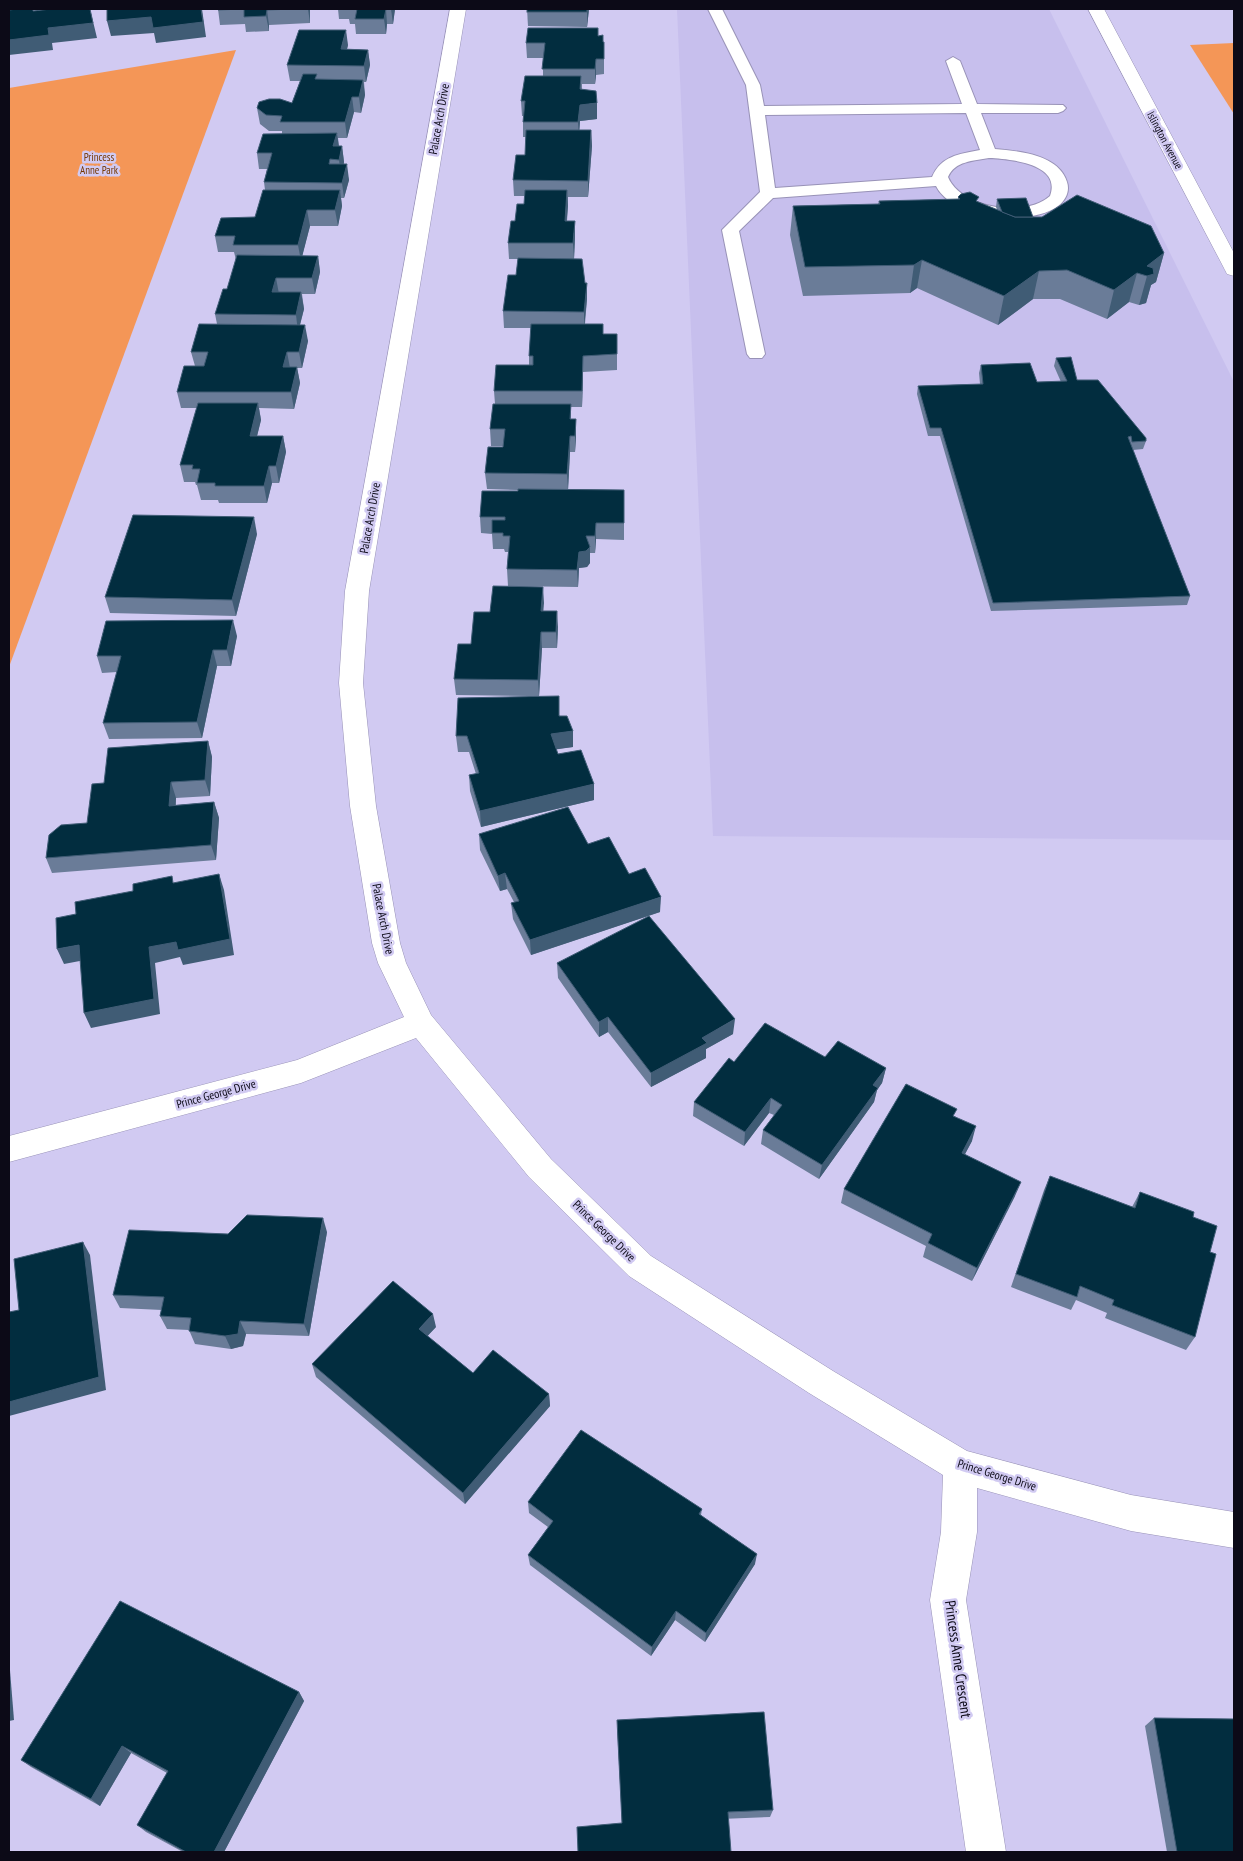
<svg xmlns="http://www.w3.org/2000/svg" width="1243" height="1861" font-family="'PT Sans Narrow',sans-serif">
	<rect width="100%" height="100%" fill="#d1caf2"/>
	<path fill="#c7bfed" d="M677,9H1049L1234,382V840L713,836Z"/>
	<g fill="#f49657">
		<path d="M1234,43V114L1190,45Z"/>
		<path d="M236,50L9,667V88Z"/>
	</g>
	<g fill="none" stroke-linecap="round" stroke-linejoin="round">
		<defs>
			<path id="service" d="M708,9H722L760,85L764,106L962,104L946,61L953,57L960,61L977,104L1063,105L1066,108L1063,111L1058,113H981L995,149C1020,151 1059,155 1067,182C1070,191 1066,200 1058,206C1031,227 952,219 936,186L773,198L739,231L765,354L762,358H750L747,354L722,230L760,192L746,85ZM966,113L980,150C959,154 941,156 932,177L775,188L765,115ZM989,158C1009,159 1062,163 1050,196C1026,218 961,209 948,177C955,161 973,161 989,158Z"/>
			<path id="minor" d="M450,9H466L369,591L363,683L376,806L400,943L406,963L431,1015L551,1159L651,1256L833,1371L967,1451L1131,1495L1234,1512V1548L1131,1531L977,1488V1532L966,1600L1006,1852H966L930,1600L941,1532L943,1475L809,1393L629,1276L529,1177L416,1038L301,1083L9,1162V1136L297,1060L404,1017L378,963L372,943L350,806L339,683L345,591Z"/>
			<path id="secondary" d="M1088,9H1104L1234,253V276L1227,274L1225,270Z"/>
		</defs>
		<use href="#service" stroke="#9892b7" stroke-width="2"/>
		<use href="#minor" stroke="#9892b7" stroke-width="1"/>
		<use href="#secondary" stroke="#9892b7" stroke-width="1"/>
		<use href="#service" fill="#fff" fill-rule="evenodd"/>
		<use href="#minor" fill="#fff" fill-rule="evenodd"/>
		<use href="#secondary" fill="#fff" fill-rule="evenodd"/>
	</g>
	<g fill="#6a7c98">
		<path d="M218,9H310V23L269,25V31L246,32L245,24L220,25Z"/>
		<path d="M338,9H395L393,24H387L386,34H356L355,24H350L349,19H339Z"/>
		<path d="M527,9H589L587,27L528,26Z"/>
		<path d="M598,36L603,42H604V74L596,75L595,84H582V89L597,119L580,121L579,130H591L592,146L588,197H568V206L567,221L575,237L574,259L585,283L587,299L585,324L603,334H617V370L583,372L582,407H571V419H576V436L575,452H570L568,489L624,490V540L596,539L595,553H590V563L587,567L579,568L578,587L508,586L507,569L508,552H505L504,549H493L492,534L481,533L480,517L518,491V490L487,489L485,473L503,447V446H491L490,429L495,404L494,391L529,365V356L531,328H504L503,311L516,275L518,259H509L508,243L515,221L524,204L525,196H514L513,180L525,155L526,137H523V116H522L521,101L543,76V58H527L526,43Z"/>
		<path d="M348,45L347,49L368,50L370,65L366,82H364L365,95L361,113L354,112L347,138H338L339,146H342L344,162V164L349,180L344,198H341L342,206L338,226H310L302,256H318L320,272L315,294H302L304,309L300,325L308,341L302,368H297L300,383L294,409L259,408L261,420L257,436H283L286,452L279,483H272L267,503H219L218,500H201L197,485H196L195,482H184L180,465L197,408H181L177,392L195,366L191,352L217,324L215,314L227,289L236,260L234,252H218L215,236L255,217L265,190L264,182L267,169H259L257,153L282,134V131H269L260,124L257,108L292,103L300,81H290L287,65Z"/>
		<path d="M958,197L978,202L997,210L996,207L997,199L1033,217H1042L1164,253L1156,282L1151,285L1146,303L1139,305L1129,302L1107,319L1060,299H1033L998,325L917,288L910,293L803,296L790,235L793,206L878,204L879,201L958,199Z"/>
		<path d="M1056,358L1077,380L1146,441L1143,449L1133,450L1190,596L1187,605L991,611L940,436H928L917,394L918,386L980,384L979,373L981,365L1037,382H1061L1054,366Z"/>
		<path d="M257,534L236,616L110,613L105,597Z"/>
		<path d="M543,587V611L558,627L557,648H542L539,696L560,716L573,731V747L556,749L558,754L594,784V800L481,827L470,791L469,775L476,774L469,752H458L456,736L529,696L456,695L454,679L471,644L490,612Z"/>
		<path d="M237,636L231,666H217L202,738L109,739L103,723L117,672L102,673L97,656Z"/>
		<path d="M208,741L212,757L210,796L176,798V805L214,802L219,818L216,860L52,873L46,858L87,823L104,783Z"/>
		<path d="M479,834L588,844L629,874L660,912L531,955L513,919L511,903L514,902L507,889L500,891L480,850Z"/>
		<path d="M557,963L733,1034L706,1049V1058L651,1087L608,1032L599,1037L558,978Z"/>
		<path d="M825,1057L886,1068L882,1083L877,1090L874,1102L819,1179L761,1144L763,1130L774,1115L769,1113L744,1146L693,1116L694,1102L734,1062Z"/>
		<path d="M955,1116L972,1141L965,1154L1015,1196L972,1281L923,1257L926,1246L841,1203L844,1189Z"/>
		<path d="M1050,1176L1132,1207L1140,1192L1193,1217L1210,1252L1195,1337L1186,1350L1105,1318L1107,1313L1076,1300L1071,1310L1011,1287L1044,1190Z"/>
		<path d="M1234,1224V1268L1233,1227Z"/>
		<path d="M327,1232L309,1336L246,1334L243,1346L231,1349L195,1344L189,1330L167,1329L160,1316L162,1310L120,1308L113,1295L228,1234Z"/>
		<path d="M436,1327L427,1336L473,1373L549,1394L550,1406L465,1504L316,1377L312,1364Z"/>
		<path d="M528,1502L702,1509L701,1515L755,1564L705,1642L675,1620L651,1656L530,1565L528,1555L548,1527L529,1513Z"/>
		<path d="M299,1692L304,1701L224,1852H183L146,1832L137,1825L167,1773L131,1753L100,1806L31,1767L21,1760Z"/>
		<path d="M1154,1718L1234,1852H1167L1145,1726Z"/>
		<path d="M617,1728L773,1810L770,1817L622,1823Z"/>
	</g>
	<g fill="#405c75">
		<path d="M202,9L206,37L156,43L154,33L111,36L107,21Z"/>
		<path d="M308,9H310V23Z"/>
		<path d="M386,9L387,24L386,34L384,19Z"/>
		<path d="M391,9H395L393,24Z"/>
		<path d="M587,9H589L587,27Z"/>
		<path d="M267,10L269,25V31L266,16Z"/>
		<path d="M91,13L97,38L52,43L53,50L9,55V40L48,28Z"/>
		<path d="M346,30L348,45L343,64L341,49Z"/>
		<path d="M368,50L370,65L366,82L364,66Z"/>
		<path d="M596,59V75L595,84V69Z"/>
		<path d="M363,80L365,95L361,113L359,97Z"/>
		<path d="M352,97L354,112L347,138L345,122Z"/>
		<path d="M597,103V119L580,121L579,138L578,122L580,105Z"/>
		<path d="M591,130L592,146L588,197V181Z"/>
		<path d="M337,133L339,148L333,146Z"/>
		<path d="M342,146L344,162L341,175L339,160Z"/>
		<path d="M347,164L349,180L344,198L342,183Z"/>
		<path d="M340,190L342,206L338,226L335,210Z"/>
		<path d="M567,190L568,206L565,237V221Z"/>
		<path d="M307,210L310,226L301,261L298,245Z"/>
		<path d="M575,221V237L574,259L573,243Z"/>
		<path d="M1164,253L1156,282L1151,285L1146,303L1139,305L1147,276V266Z"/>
		<path d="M318,256L320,272L315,294L312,278Z"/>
		<path d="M922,260L917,288L910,293L914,265Z"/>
		<path d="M1039,271L1033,299L998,325L1004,296Z"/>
		<path d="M1137,273L1129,302L1107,319L1114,290Z"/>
		<path d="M276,278L279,294L272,292Z"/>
		<path d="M587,283V299L584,328V312Z"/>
		<path d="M301,292L304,309L298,332L296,315Z"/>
		<path d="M305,325L308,341L302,368L299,352Z"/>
		<path d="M287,352L290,368L283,367Z"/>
		<path d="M583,356V372L582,407V391Z"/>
		<path d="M297,367L300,383L294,409L291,392Z"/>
		<path d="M258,403L261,420L253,452L250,436Z"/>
		<path d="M576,419V436L575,452V436Z"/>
		<path d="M283,436L286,452L279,483L276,466Z"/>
		<path d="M570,436V452L568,490L567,474Z"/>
		<path d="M269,466L272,483L267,503L264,486Z"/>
		<path d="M254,517L257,534L236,616L232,600Z"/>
		<path d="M596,523V539L595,553V536Z"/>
		<path d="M590,547V563L587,567L579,568L578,587L577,570L579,552Z"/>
		<path d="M543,587L544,603L542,627L541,611Z"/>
		<path d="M557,611L558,627L557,648L556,632Z"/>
		<path d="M233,620L237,636L231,666L227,650Z"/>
		<path d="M541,632L542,648L539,696L538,680Z"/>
		<path d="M213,650L217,666L202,738L197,722Z"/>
		<path d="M573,731V747L552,750L551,734Z"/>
		<path d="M208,741L212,757L210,796L205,780Z"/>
		<path d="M171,782L176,798L174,822L169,806Z"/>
		<path d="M594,784V800L481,827L480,811Z"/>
		<path d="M214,802L219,818L216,860L211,845Z"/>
		<path d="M505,873L507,889L500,891L498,876Z"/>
		<path d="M219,874L224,890L234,955L183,965L180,957L155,963L160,1014L91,1028L84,1013Z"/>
		<path d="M661,897L660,912L531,955L530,940Z"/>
		<path d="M79,945L85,960L64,964L57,949Z"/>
		<path d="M608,1017V1032L599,1037V1022Z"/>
		<path d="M735,1019L733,1034L706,1049V1058L651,1087V1073L702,1038Z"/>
		<path d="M886,1068L882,1083L877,1090L874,1102L819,1179L822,1165L873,1085Z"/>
		<path d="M771,1098L769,1113L744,1146L745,1132Z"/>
		<path d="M976,1126L972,1141L958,1167L962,1153Z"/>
		<path d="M1021,1182L1015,1196L972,1281L977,1268Z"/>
		<path d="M323,1218L327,1232L309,1336L304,1324Z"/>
		<path d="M83,1242L90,1255L106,1390L9,1416V1402Z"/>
		<path d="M433,1314L436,1327L422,1342L419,1329Z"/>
		<path d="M240,1321L246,1334L243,1346L231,1349L225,1336Z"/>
		<path d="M549,1394L550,1406L465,1504L463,1493Z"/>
		<path d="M757,1554L755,1564L705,1642L706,1633Z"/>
		<path d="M676,1611L675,1620L651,1656L652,1647Z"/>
		<path d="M9,1658L14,1720L9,1721Z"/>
		<path d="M299,1692L304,1701L224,1852H214Z"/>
		<path d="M122,1746L131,1753L100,1806L91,1799Z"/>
	</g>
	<g fill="#022d3f" stroke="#405c75">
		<path d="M17,9H33V11L51,9H90L93,23L48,28L49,35L9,40V10Z"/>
		<path d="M107,9H201L203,22L153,28L151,17L107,21Z"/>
		<path d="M218,9H243L218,10Z"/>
		<path d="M244,9H294L267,10L266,16L244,17Z"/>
		<path d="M348,9H391H386L384,19H355L357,9Z"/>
		<rect x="527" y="9" width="60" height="3"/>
		<path d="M528,28H598V36L603,35V42H604V59H596L595,69H542L545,43H526Z"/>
		<path d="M299,30H346L341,49L368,50L364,66L287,65Z"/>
		<path d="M303,74H317L315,79L363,80L359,97H352L345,122H280L282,116L266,115L257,108L259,102L269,99H280L292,103Z"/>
		<path d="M525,76H581L580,89L596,91L597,103L580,105L578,122H523L525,101H521Z"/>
		<path d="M526,130H591L588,181L513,180L516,155H525Z"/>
		<path d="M337,133L333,146H342L339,160L330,159L329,164H347L342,183L264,182L272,153H257L263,134Z"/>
		<path d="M263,190H340L335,210H307L298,245H233L235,236H215L221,218L255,217Z"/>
		<path d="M525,190H567L565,221H575L573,243H508L511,221H515L517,204H524Z"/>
		<path d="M970,192L979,197L976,201L1015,217H1042L1077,195L1151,226L1164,253L1147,266L1153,268L1154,274L1147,276L1137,273L1114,290L1067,270L1039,271L1004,296L922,260L914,265L805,267L793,206L880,204L879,201L960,199L958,197L961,194Z"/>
		<path d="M1026,198L1033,217H1015L1002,212L997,199Z"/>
		<path d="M237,255L318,256L312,278H276L272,292H301L296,315L215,314L223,289H227Z"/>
		<path d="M518,258L582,259L585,283H587L584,312L503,311L508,275H516Z"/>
		<path d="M199,324L305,325L299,352H287L283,367H297L291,392H177L184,366H204L208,352H191Z"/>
		<path d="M531,324H603V334H617V354L583,356L582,391H494L496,365H533V356H529Z"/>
		<path d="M1071,357L1077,380H1098L1146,438V441L1132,442L1131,436L1128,437L1190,596L993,603L941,428H930L918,386L983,384L981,365L1030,363L1037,382L1067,381L1056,358Z"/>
		<path d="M198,403H258L250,436H283L276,466H269L264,486H215V483H197L200,469H192L193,465H180Z"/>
		<path d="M493,404H571L570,419H576L575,436H570L567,474L485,473L488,447H503L505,429H490Z"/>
		<path d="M518,489L624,490V523H596L595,536H586L590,547L586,551L579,552L577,570L507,569L510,536H503V533H492V520H505V517H480L482,491H518Z"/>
		<path d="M133,515L254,517L232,600L105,597Z"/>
		<path d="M493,586L543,587L541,611H557L556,632H541L538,680L454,679L458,644H471L474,612H490Z"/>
		<path d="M233,620L227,650H213L197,722L103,723L121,656H97L106,621Z"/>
		<path d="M559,696V716H567L573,731L551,734L558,754L581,750L594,784L480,811L469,775L479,773L467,736H456L458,698Z"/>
		<path d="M208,741L205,780L171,782L169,806L214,802L211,845L46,858L49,835L61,825L87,823L92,784L104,783L108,748Z"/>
		<path d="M568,807L588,844L609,837L629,874L645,868L661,897L530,940L511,903L519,901L505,873L498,876L479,834Z"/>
		<path d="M219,874L230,939L178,950L176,942L149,947L154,999L84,1013L79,945L57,949L56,918L76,914L75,902L133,891V884L172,876L173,883Z"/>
		<path d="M649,916L735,1019L702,1038L707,1043L651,1073L608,1017L599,1022L557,963Z"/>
		<path d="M765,1023L825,1057L838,1041L886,1068L873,1085L878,1088L822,1165L763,1130L782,1105L771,1098L745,1132L694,1102L729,1058L734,1062Z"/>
		<path d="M906,1084L957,1109L953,1116L976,1126L962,1153L1021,1182L977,1268L928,1243L932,1234L844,1189Z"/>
		<path d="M1050,1176L1135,1208L1140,1192L1194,1212L1193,1217L1217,1226L1210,1252L1216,1254L1195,1337L1112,1305L1114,1300L1080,1286L1077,1297L1016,1274Z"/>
		<path d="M247,1215L323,1218L304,1324L240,1321L238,1334L225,1336L189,1331L191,1318L160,1316L164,1297L113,1295L129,1230L228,1234Z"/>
		<path d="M83,1242L99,1377L9,1402V1312L19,1310L14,1259Z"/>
		<path d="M393,1281L433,1314L419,1329L473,1373L493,1350L549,1394L463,1493L312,1364Z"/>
		<path d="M581,1430L702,1509L699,1514L757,1554L706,1633L676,1611L652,1647L528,1555L553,1521L528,1502Z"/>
		<path d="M120,1601L299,1692L214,1852H186L137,1825L168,1771L122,1746L91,1799L21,1760Z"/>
		<path d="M764,1712L773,1810L728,1812L731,1852H578L577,1827L622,1823L617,1720Z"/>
		<path d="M1154,1718L1234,1719V1852H1177Z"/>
	</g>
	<g text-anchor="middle" stroke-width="5" stroke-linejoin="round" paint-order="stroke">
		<g font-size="11" fill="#0c0a17" stroke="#d1caf2">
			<text transform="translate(1165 140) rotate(62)" y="4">Islington Avenue</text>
		</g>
		<g font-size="11" fill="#733704" stroke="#d1caf2">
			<text x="99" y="161">Princess<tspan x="99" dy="13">Anne Park</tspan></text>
		</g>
		<g font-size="12" fill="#0c0a17" stroke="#d1caf2">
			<text transform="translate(439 119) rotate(-80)" y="4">Palace Arch Drive</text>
			<text transform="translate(370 518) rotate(-80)" y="4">Palace Arch Drive</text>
			<text transform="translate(383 919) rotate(79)" y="4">Palace Arch Drive</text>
			<text transform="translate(216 1094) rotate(-15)" y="4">Prince George Drive</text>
			<text transform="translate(604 1231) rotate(44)" y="4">Prince George Drive</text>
			<text transform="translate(997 1475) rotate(17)" y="4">Prince George Drive</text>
		</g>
		<g font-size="15" fill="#0c0a17" stroke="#d1caf2">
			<text transform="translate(958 1659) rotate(82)" y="5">Princess Anne Crescent</text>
		</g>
	</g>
	<rect width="1243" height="1861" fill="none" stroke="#0c0a17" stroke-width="20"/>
</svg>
